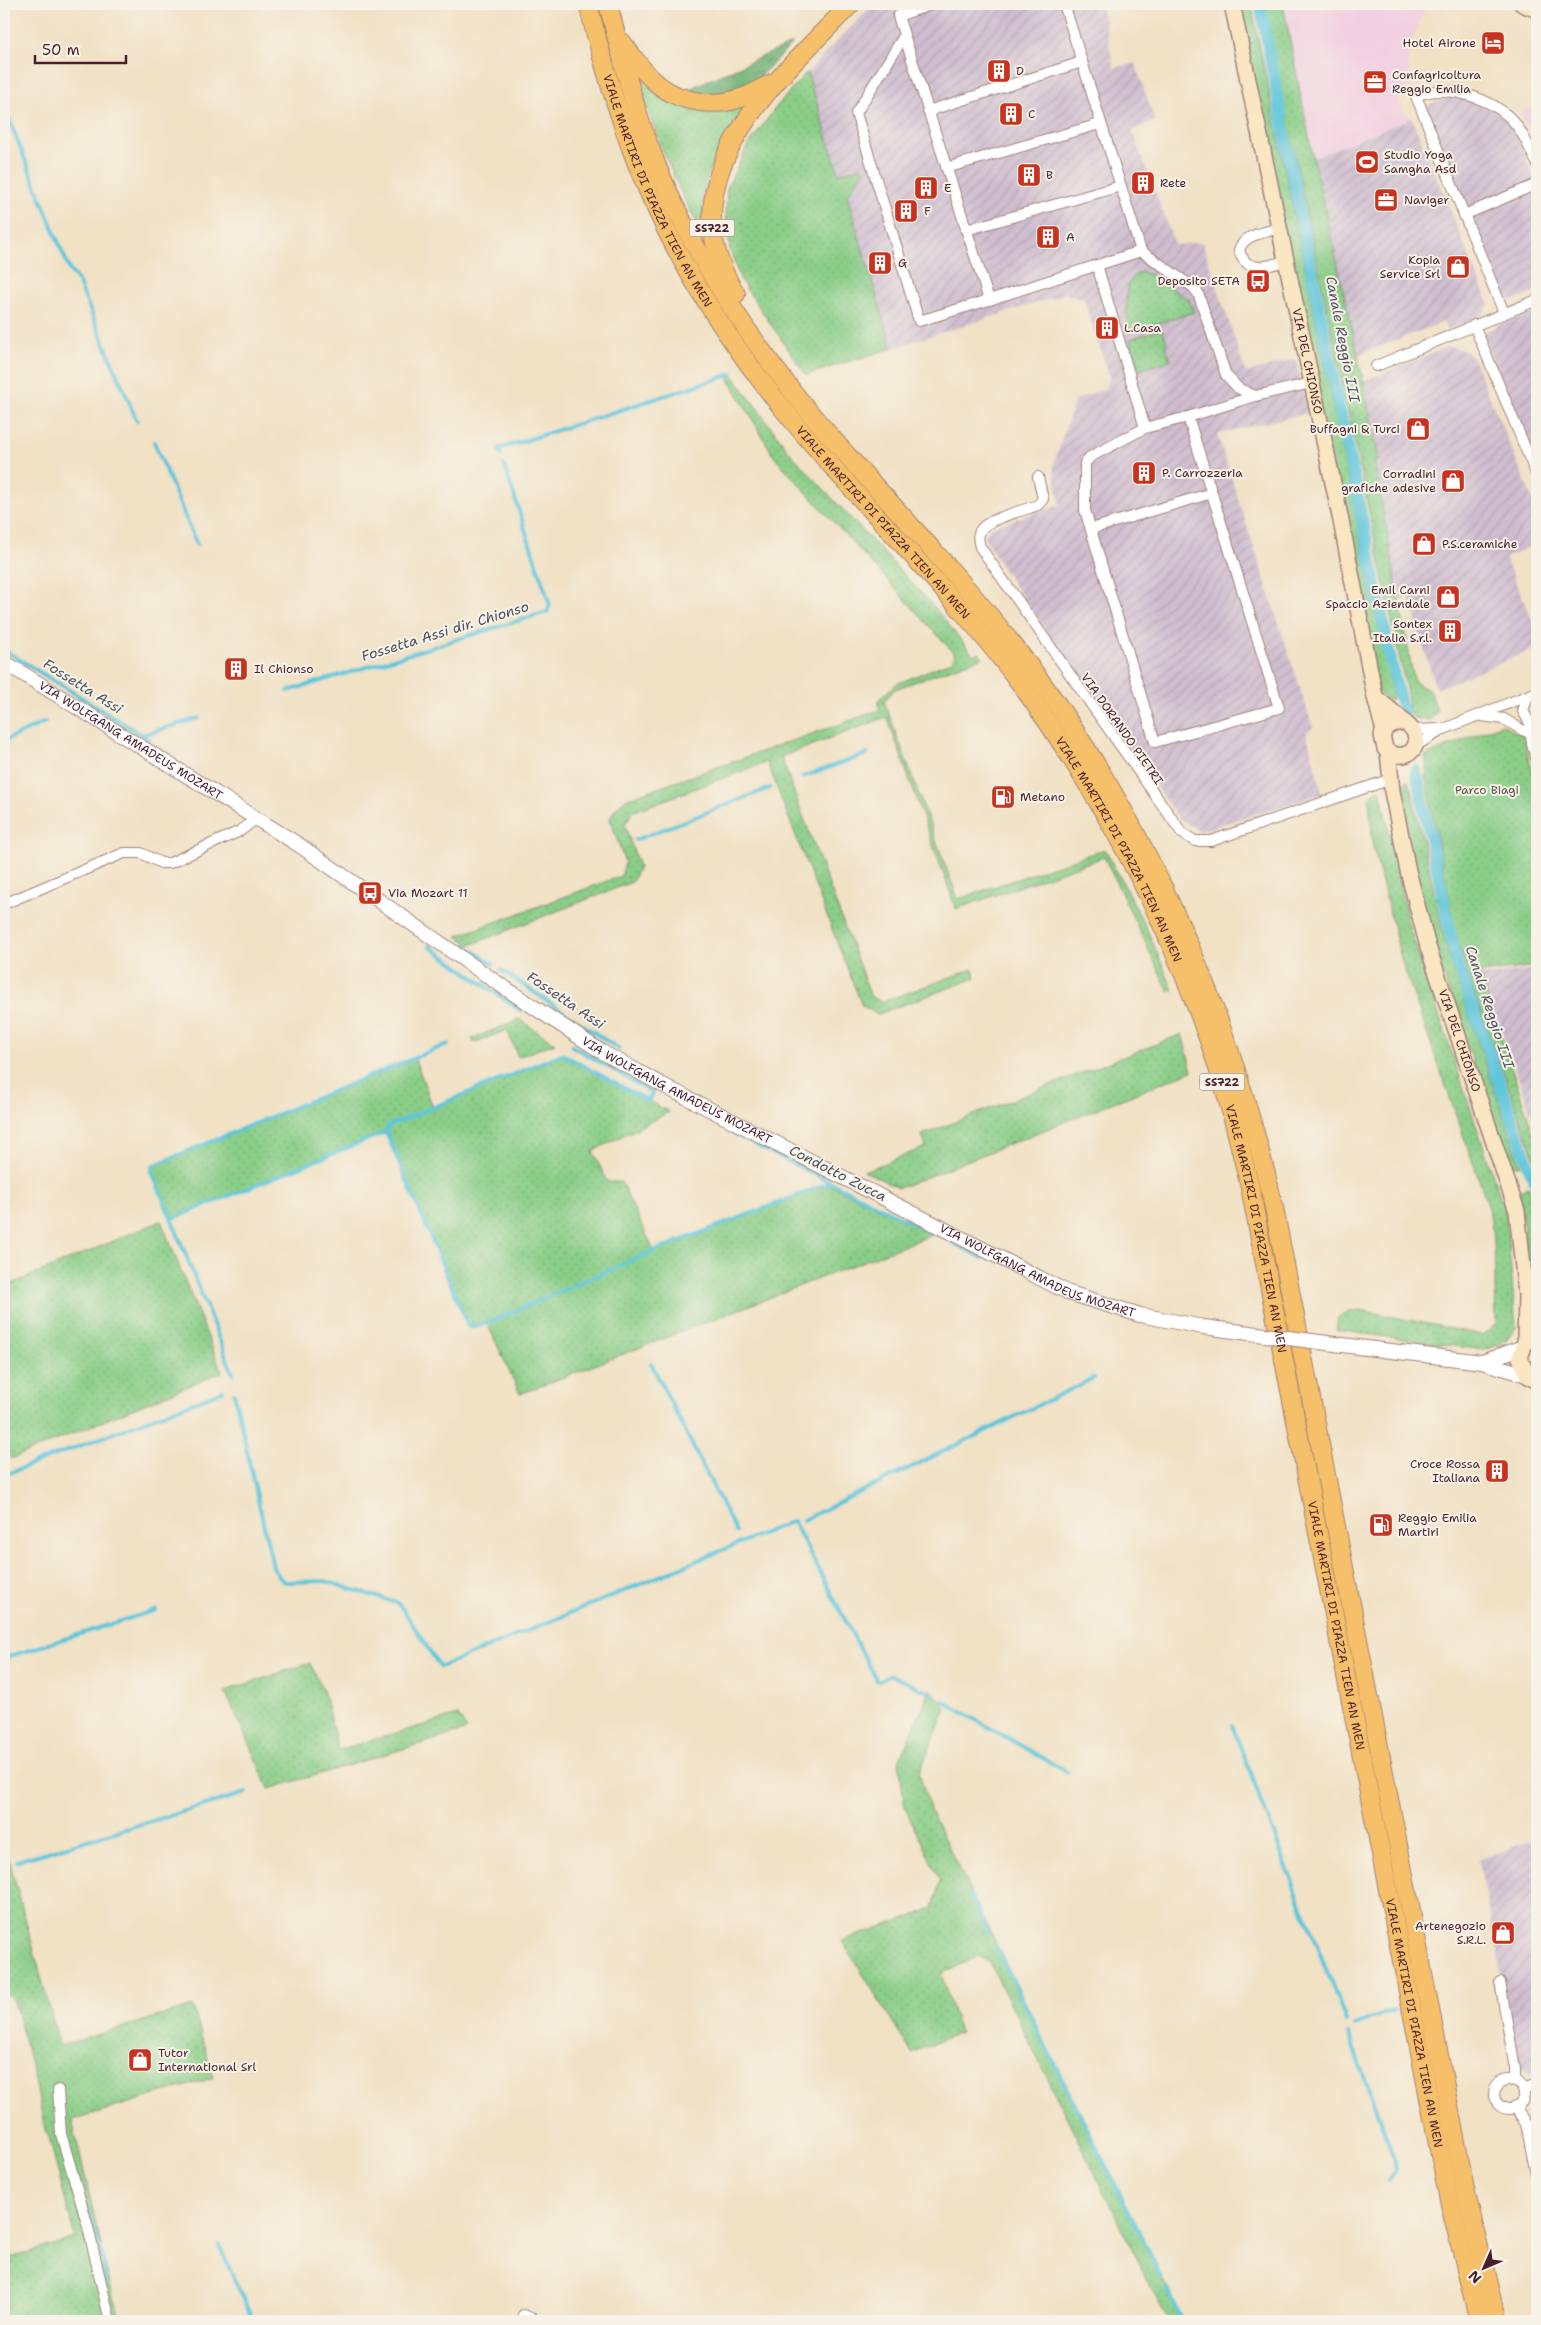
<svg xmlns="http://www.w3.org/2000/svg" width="1541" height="2325" font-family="'Shantell Sans',sans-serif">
	<defs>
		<pattern id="industrial-furrows" width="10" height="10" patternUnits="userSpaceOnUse" patternTransform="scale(1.25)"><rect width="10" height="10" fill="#cfbdcf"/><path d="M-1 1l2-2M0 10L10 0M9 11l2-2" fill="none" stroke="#b3a2b2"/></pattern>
		<pattern id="green-dots" width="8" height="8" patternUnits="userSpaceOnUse" patternTransform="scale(1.25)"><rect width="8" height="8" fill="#8ace88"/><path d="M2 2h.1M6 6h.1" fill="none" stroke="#79b076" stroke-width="1.8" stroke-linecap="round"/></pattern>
		<pattern id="forest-crowns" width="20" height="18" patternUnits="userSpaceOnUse" patternTransform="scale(1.25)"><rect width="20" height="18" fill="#6fb174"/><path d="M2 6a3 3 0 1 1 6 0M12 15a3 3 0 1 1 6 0" fill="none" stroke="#5d8f5f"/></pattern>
	</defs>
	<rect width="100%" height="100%" fill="#f7f3e8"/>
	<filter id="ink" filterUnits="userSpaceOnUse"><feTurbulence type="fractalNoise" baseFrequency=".02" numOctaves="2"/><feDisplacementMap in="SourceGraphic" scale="10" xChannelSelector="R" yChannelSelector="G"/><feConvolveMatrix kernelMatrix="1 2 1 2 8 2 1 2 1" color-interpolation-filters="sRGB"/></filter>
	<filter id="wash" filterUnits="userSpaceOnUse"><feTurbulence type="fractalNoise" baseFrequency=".0096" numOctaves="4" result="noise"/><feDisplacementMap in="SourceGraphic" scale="20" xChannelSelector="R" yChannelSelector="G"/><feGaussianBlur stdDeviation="1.12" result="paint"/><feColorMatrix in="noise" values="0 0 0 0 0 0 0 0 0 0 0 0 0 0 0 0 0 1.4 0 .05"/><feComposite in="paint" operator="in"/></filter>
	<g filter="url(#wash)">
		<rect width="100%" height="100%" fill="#f1e1c5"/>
		<g fill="#f2cfe1">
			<path d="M1283,4H1427L1408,49V66L1415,86L1406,88L1399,101L1404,113L1412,118L1313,158Z"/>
			<path d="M1537,105V151L1520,112Z"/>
		</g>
		<g fill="url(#industrial-furrows)">
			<path d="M874,4H1101L1114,68L1135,63L1155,121L1132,130L1175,245L1202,242L1246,373L1296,359L1308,413L1217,434L1313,728L1306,731L1322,794L1200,831L1178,818L1001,566L984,536L991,527L1060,505L1053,466L1075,400L1105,389L1110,378L1083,298L1065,294L806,375L741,281L730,250L726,215L727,188L747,147L777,106L830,48Z"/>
			<path d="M1456,95L1496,112L1511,123L1537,185V291L1516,300H1510L1505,296L1424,106Z"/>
			<path d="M1412,118L1489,304L1484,313L1478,318L1447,330L1443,322L1358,355L1313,158Z"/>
			<path d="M1537,311V463L1482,335L1483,332L1501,324Z"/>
			<path d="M1450,346L1466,352L1473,358L1537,509V543L1505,558L1537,631V648L1436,689L1409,597L1398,599L1374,462L1379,460L1363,381Z"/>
			<path d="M1537,969V1130L1482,976Z"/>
			<path d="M1537,1838V2074L1532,2075L1521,2069L1478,1860Z"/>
		</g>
		<g fill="url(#green-dots)" stroke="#6a765a">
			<path d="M1237,4H1251L1392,692V698L1390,701L1379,694Z"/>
			<path d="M1263,4H1283L1313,158L1358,355L1379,460L1374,462L1414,681L1431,692L1437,712L1430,720L1414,718L1407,711L1409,703Z"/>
			<path d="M633,68C646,79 664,98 679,105C703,116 729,109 752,101C729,132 702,167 703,208C703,218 705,228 706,239C674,186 653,126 633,68Z"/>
			<path d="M807,72L839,174L862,167L864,170L847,196L892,348L806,375L741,281L730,250L726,215L727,188L747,147L777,106Z"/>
			<path d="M1141,272L1151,275L1189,300L1194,312L1129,332C1128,314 1119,279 1141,272Z"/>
			<path d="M1162,329L1167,343L1165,346L1171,360L1139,370L1130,339Z"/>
			<path d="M732,374L790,453L935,608L973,655L979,653L983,657L895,689L884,701L958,899L1105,849L1146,927L1173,990L1169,992L1104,857L956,909L887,717L781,757L871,997L882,1002L973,969L976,978L878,1014L862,1006L767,762L632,812L625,825L639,867L632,882L470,945L457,936L621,876L625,863L610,819L615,809L626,799L880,710L878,700L896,684L952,661L955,654L775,458L727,376Z"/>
			<path d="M1502,724L1523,736L1537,790V966L1480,973L1537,1144L1536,1163L1470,982L1456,936L1425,775L1428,772L1425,757L1430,754Z"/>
			<path d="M1407,780L1410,784L1448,954L1521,1166L1508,1165L1425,921L1399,791Z"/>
			<path d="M1380,789L1409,926L1506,1214L1516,1327C1508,1341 1499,1346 1484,1350L1336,1330L1338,1318L1349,1311L1360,1310L1482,1335L1496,1324L1494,1241L1489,1208L1402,962L1373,846L1369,799L1376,790Z"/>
			<path d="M519,1019L555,1043L518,1057L507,1030L474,1043L472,1039Z"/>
			<path d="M1182,1034L1192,1071L899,1188L864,1171L926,1147L922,1135Z"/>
			<path d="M562,1054L669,1112L593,1151L607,1182H621L654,1251L828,1184L934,1234L520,1394L487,1323L469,1327L386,1132L172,1219L152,1172V1166L415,1059L433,1107Z"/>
			<path d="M1528,1186L1537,1214V1311L1533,1298L1519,1193Z"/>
			<path d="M161,1221L222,1372L11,1459L4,1450V1287Z"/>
			<path d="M310,1663L323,1690L338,1750L458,1715L467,1730L269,1789L225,1691Z"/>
			<path d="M931,1689L946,1709L919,1773L931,1812L1183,2321H1168L990,1963L979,1956L941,1974L960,2033L912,2053L842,1941L933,1908L940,1880L905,1808L899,1761Z"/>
			<path d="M9,1859L60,2046L193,2006L213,2078L72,2120L113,2297L122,2321H4V2260L75,2238L49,2137L45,2130L34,2076L14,2001L4,1991V1861Z"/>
		</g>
		<path fill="url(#forest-crowns)" stroke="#5c6850" d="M793,43C771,65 748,96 713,94C704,94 694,91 686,90Z"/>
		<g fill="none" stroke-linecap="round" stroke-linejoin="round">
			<g stroke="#5fc6dc" stroke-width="4">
				<path d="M4,107L70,271L75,276"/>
				<path d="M77,279L137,421"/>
				<path d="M154,442L197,545"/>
				<path d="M501,455L499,449L732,374"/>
				<path d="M4,650L150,740"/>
				<path d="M288,691L547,612L550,605L504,465"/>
				<path d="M142,735L199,718"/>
				<path d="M4,741L45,722"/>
				<path d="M802,777L867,754"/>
				<path d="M635,840L770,788"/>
				<path d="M429,946L521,1011"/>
				<path d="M466,946L493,964"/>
				<path d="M501,970L619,1049"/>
				<path d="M386,1132L469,1327L487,1323L654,1251L832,1182"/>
				<path d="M730,1132L936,1235"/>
				<path d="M169,1213L152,1172V1166L448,1044"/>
				<path d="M170,1215L233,1374"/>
				<path d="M172,1219L386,1132L388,1126L562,1054L648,1101L653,1093L572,1046"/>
				<path d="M951,1242L982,1258"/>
				<path d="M651,1363L736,1532"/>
				<path d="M234,1393L273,1567L280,1578L285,1582L325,1581L397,1603L402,1608L440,1667L793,1521L876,1679L879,1681L891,1675L932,1694"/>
				<path d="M4,1475L223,1391"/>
				<path d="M803,1520L1094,1378"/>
				<path d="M4,1658L156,1610"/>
				<path d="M943,1701L1067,1772"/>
				<path d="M1232,1725L1346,2021"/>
				<path d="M17,1861L246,1793"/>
				<path d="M970,1894L988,1932"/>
				<path d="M996,1947L1162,2278"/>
				<path d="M1355,2025L1394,2010"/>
				<path d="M1348,2033L1393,2156L1395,2172L1389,2181"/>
				<path d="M88,2210L104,2264L106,2283"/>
				<path d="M219,2245L253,2321"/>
				<path d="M1167,2289L1183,2321"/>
			</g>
			<g stroke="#5fc6dc" stroke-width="12">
				<path d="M1260,4L1296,194L1396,685L1403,710"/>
				<path d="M1416,771L1457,964L1537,1189"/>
			</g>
		</g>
	</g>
	<g filter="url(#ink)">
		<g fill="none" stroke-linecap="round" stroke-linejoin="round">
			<defs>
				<g id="minor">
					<path d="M933,4L898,16L989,300L1141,251"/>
					<path d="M1064,4L1141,251L1193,287L1198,293L1226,375L1238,388L1255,396L1312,383"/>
					<path d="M904,36L856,113L919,321L989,300"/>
					<path d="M928,111L1082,62"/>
					<path d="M946,168L1100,124"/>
					<path d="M1464,215L1537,184"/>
					<path d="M1279,228C1264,233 1244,234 1239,250C1246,275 1267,266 1285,261"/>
					<path d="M966,230L1121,186"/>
					<path d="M1097,265L1145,428L1090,457L1085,463V510L1155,742L1279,708L1188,417L1145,428"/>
					<path d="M1504,313L1416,96C1445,83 1491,98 1512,120C1523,131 1530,150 1537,163"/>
					<path d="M1474,325L1537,476"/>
					<path d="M1376,366L1537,300"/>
					<path d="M1188,417L1255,396"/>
					<path d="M1038,477L1043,499L1038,505C1025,510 991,518 982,528C977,534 978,540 980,547L1182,833L1195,841H1211L1391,779"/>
					<path d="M1091,529L1212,493"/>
					<path d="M1482,716L1504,719L1522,730L1531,733L1532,727L1523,711L1528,696"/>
					<path d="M1413,730L1441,729"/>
					<path d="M1536,730L1531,733L1532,744L1537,761"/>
					<path d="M1415,746L1444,729L1537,692"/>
					<path d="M4,904L124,853H141L161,863H170L240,831L257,818"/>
					<path d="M1500,1982L1515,2068V2080"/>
					<circle cx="1509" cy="2094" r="15"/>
					<path d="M58,2090L61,2134L87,2223L110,2321"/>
					<path d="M1523,2090L1537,2085"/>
					<path d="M1515,2107L1526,2124L1537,2179"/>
					<path d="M523,2315L539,2321"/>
				</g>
				<g id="tertiary">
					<path id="s1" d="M4,662L299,845L499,984L602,1052L670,1089L1069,1293L1140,1315L1203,1327"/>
					<path d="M1366,1348L1482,1362L1527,1375"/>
					<path d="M1482,1362L1523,1347"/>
				</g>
				<g id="secondary">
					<path id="s2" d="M1232,4L1341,521L1375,697L1384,731"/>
					<path d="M1522,4L1537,10"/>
					<path d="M1375,697C1383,704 1413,727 1415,734C1422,754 1397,762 1385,749L1382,735C1386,725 1394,722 1404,723"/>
					<path id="s3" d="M1388,752L1392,791L1408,871L1428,947L1517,1211L1526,1295L1525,1343"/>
					<path d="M1537,1335L1525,1343L1520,1358L1527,1375L1537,1381"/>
				</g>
				<g id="trunk">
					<path id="s4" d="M588,4C603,64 620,124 644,181C678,263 728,341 784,410C861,505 951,589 1023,687C1109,806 1178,940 1222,1080C1233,1115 1241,1151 1250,1187L1449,2200L1479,2321"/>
					<path d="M608,4C620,49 630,94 646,138C681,234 737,323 801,402C823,429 847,455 870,481C930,546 990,612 1042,683C1155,840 1229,1016 1273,1203L1466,2194L1497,2321"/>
					<path d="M622,42C634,58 644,74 660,86C682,103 716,107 741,98C752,95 762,88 772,83"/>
					<path d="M736,294C662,177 776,81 851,4"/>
				</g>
			</defs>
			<use href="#minor" stroke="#9e8078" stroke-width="12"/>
			<use href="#tertiary" stroke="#9e8078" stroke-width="16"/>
			<use href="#secondary" stroke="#9e8078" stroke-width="18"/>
			<use href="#trunk" stroke="#9e8078" stroke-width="20"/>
			<use href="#minor" stroke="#fff" stroke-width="10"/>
			<use href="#tertiary" stroke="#fff" stroke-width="14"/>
			<use href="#secondary" stroke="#fbe6c4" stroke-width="15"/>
			<use href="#trunk" stroke="#f6c06b" stroke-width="18"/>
			<defs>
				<path id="tertiary-bridge" d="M1203,1327L1366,1348"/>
			</defs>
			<use href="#tertiary-bridge" stroke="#9e8078" stroke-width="16" stroke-linecap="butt"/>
			<use href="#tertiary-bridge" stroke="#fff" stroke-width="14"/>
		</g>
	</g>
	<defs>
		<symbol id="hotel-square" viewBox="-11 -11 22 22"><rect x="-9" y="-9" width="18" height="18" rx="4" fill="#c8321e" stroke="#f7f3e8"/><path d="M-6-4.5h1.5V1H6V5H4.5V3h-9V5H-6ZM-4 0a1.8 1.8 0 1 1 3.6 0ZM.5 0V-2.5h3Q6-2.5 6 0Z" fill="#fff"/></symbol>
		<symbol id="building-square" viewBox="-11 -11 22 22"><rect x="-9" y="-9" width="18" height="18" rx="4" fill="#c8321e" stroke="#f7f3e8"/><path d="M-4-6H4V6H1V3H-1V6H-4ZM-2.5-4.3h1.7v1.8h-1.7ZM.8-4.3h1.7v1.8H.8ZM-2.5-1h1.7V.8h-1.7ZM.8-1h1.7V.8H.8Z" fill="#fff"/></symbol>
		<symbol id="office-square" viewBox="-11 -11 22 22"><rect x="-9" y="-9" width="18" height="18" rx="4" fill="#c8321e" stroke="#f7f3e8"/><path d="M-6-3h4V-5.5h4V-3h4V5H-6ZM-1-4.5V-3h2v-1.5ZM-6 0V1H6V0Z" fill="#fff"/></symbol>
		<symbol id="stadium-square" viewBox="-11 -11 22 22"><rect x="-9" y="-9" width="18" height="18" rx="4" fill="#c8321e" stroke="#f7f3e8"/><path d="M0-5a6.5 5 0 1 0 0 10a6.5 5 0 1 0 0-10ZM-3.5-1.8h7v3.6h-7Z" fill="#fff"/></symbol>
		<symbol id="shop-square" viewBox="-11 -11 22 22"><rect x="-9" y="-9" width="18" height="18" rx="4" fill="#c8321e" stroke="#f7f3e8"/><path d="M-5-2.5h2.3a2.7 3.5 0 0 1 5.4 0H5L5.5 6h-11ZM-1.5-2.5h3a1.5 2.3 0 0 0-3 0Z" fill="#fff"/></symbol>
		<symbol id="bus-square" viewBox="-11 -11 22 22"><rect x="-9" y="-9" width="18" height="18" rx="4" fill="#c8321e" stroke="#f7f3e8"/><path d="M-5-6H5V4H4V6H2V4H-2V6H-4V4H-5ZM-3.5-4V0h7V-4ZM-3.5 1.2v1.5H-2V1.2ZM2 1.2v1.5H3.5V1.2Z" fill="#fff"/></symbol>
		<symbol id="fuel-square" viewBox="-11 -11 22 22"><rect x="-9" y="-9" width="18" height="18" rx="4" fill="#c8321e" stroke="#f7f3e8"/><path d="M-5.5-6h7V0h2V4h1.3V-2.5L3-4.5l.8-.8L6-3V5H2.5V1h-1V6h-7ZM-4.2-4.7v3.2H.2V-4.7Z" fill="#fff"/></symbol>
	</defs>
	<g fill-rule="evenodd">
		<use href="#hotel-square" x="1479" y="29" width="28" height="28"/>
		<use href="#building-square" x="985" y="57" width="28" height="28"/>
		<use href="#office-square" x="1361" y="68" width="28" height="28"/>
		<use href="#building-square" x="997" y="100" width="28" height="28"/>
		<use href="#stadium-square" x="1353" y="148" width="28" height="28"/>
		<use href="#building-square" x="1015" y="161" width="28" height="28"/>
		<use href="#building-square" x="1129" y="169" width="28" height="28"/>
		<use href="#building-square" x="912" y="174" width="28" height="28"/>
		<use href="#office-square" x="1372" y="186" width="28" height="28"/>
		<use href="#building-square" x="892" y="197" width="28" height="28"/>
		<use href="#building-square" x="1034" y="223" width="28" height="28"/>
		<use href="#building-square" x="866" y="249" width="28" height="28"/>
		<use href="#shop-square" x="1444" y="253" width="28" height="28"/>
		<use href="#bus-square" x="1244" y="267" width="28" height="28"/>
		<use href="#building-square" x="1093" y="314" width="28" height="28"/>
		<use href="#shop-square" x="1404" y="415" width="28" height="28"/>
		<use href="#building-square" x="1130" y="459" width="28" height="28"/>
		<use href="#shop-square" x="1439" y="467" width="28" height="28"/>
		<use href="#shop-square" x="1410" y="530" width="28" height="28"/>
		<use href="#shop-square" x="1434" y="583" width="28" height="28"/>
		<use href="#building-square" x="1436" y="617" width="28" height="28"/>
		<use href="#building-square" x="222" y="655" width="28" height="28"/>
		<use href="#fuel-square" x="989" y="783" width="28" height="28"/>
		<use href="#bus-square" x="356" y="879" width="28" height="28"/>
		<use href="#building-square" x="1483" y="1457" width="28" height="28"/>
		<use href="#fuel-square" x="1367" y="1511" width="28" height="28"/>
		<use href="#shop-square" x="1489" y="1919" width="28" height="28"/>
		<use href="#shop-square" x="126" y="2046" width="28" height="28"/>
	</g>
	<g text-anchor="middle" stroke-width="4" stroke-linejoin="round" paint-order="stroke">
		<g fill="#f7f3e8" stroke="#7e5f64" stroke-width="1">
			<rect x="689.5" y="219.5" width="45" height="17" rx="4"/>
			<rect x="1199.5" y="1073.5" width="45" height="17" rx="4"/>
		</g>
		<g font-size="11" font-weight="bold" fill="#4a1f2b">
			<text x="712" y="232">SS722</text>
			<text x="1222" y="1086">SS722</text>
		</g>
		<g font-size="12" fill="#4a1f2b" stroke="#f7f3e8" text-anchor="start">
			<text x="1476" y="47" text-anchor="end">Hotel Airone</text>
			<text x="1016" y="75">D</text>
			<text x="1392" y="79">Confagricoltura<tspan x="1392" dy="14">Reggio Emilia</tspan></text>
			<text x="1028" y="118">C</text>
			<text x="1384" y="159">Studio Yoga<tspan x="1384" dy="14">Samgha Asd</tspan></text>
			<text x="1046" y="179">B</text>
			<text x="1160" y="187">Rete</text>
			<text x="944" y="192">E</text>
			<text x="1404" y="204">Naviger</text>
			<text x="924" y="215">F</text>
			<text x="1066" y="241">A</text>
			<text x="1440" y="264" text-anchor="end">Kopia<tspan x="1440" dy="14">Service Srl</tspan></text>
			<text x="898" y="267">G</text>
			<text x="1240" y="285" text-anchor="end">Deposito SETA</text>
			<text x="1124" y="332">L.Casa</text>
			<text x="1400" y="433" text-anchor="end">Buffagni &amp; Turci</text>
			<text x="1162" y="477">P. Carrozzeria</text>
			<text x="1436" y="478" text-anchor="end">Corradini<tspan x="1436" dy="14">grafiche adesive</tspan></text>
			<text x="1442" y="548">P.S.ceramiche</text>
			<text x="1430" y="594" text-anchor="end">Emil Carni<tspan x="1430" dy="14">Spaccio Aziendale</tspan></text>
			<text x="1432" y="628" text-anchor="end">Sontex<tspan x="1432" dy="14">Italia S.r.l.</tspan></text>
			<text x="254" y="673">Il Chionso</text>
			<text x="1020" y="801">Metano</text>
			<text x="388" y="897">Via Mozart 11</text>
			<text x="1480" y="1468" text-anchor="end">Croce Rossa<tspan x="1480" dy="14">Italiana</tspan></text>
			<text x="1398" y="1522">Reggio Emilia<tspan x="1398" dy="14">Martiri</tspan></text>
			<text x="1486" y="1930" text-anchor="end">Artenegozio<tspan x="1486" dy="14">S.R.L.</tspan></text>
			<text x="158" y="2057">Tutor<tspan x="158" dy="14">International Srl</tspan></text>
		</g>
		<g font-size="12" fill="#4a1f2b" stroke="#f7f3e8">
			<text dy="4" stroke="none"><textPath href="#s4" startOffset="200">VIALE MARTIRI DI PIAZZA TIEN AN MEN</textPath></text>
			<text dy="4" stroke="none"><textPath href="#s2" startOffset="365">VIA DEL CHIONSO</textPath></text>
			<text dy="4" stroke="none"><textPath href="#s4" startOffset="605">VIALE MARTIRI DI PIAZZA TIEN AN MEN</textPath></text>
			<text transform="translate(1122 729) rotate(55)" y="4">VIA DORANDO PIETRI</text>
			<text dy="4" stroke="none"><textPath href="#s1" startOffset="149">VIA WOLFGANG AMADEUS MOZART</textPath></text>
			<text dy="4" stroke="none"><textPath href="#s4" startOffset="1010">VIALE MARTIRI DI PIAZZA TIEN AN MEN</textPath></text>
			<text dy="4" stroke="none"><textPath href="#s3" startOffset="298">VIA DEL CHIONSO</textPath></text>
			<text dy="4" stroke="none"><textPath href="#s1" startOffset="798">VIA WOLFGANG AMADEUS MOZART</textPath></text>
			<text dy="4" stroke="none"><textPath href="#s4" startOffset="1416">VIALE MARTIRI DI PIAZZA TIEN AN MEN</textPath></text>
			<text dy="4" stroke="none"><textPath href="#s1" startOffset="1202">VIA WOLFGANG AMADEUS MOZART</textPath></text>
			<text dy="4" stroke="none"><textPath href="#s4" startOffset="1821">VIALE MARTIRI DI PIAZZA TIEN AN MEN</textPath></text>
			<text dy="4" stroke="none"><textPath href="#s4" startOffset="2226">VIALE MARTIRI DI PIAZZA TIEN AN MEN</textPath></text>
		</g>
		<g font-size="12" fill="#5d5447" stroke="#f7f3e8">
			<text x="1487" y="794">Parco Biagi</text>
		</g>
		<g font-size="14" font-style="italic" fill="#505160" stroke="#f7f3e8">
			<text transform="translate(1343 339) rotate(79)" y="5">Canale Reggio III</text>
			<text transform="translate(445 631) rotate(-17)" y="5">Fossetta Assi dir. Chionso</text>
			<text transform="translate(83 686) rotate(32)" y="5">Fossetta Assi</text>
			<text transform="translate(566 1000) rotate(34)" y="5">Fossetta Assi</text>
			<text transform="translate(1490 1007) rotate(72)" y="5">Canale Reggio III</text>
			<text transform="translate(838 1173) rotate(27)" y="5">Condotto Zucca</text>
		</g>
	</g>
	<rect width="1541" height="2325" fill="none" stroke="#f7f3e8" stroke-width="20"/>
	<g transform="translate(1484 2268) rotate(225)" stroke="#f7f3e8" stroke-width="4" paint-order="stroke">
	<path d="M0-4L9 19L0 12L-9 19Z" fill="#4a1f2b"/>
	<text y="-8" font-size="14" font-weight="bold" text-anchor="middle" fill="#4a1f2b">N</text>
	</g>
	<path d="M35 55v8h91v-8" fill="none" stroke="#4a1f2b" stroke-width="2.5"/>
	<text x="42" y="55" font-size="15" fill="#4a1f2b" stroke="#f7f3e8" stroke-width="4" paint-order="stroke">50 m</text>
</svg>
